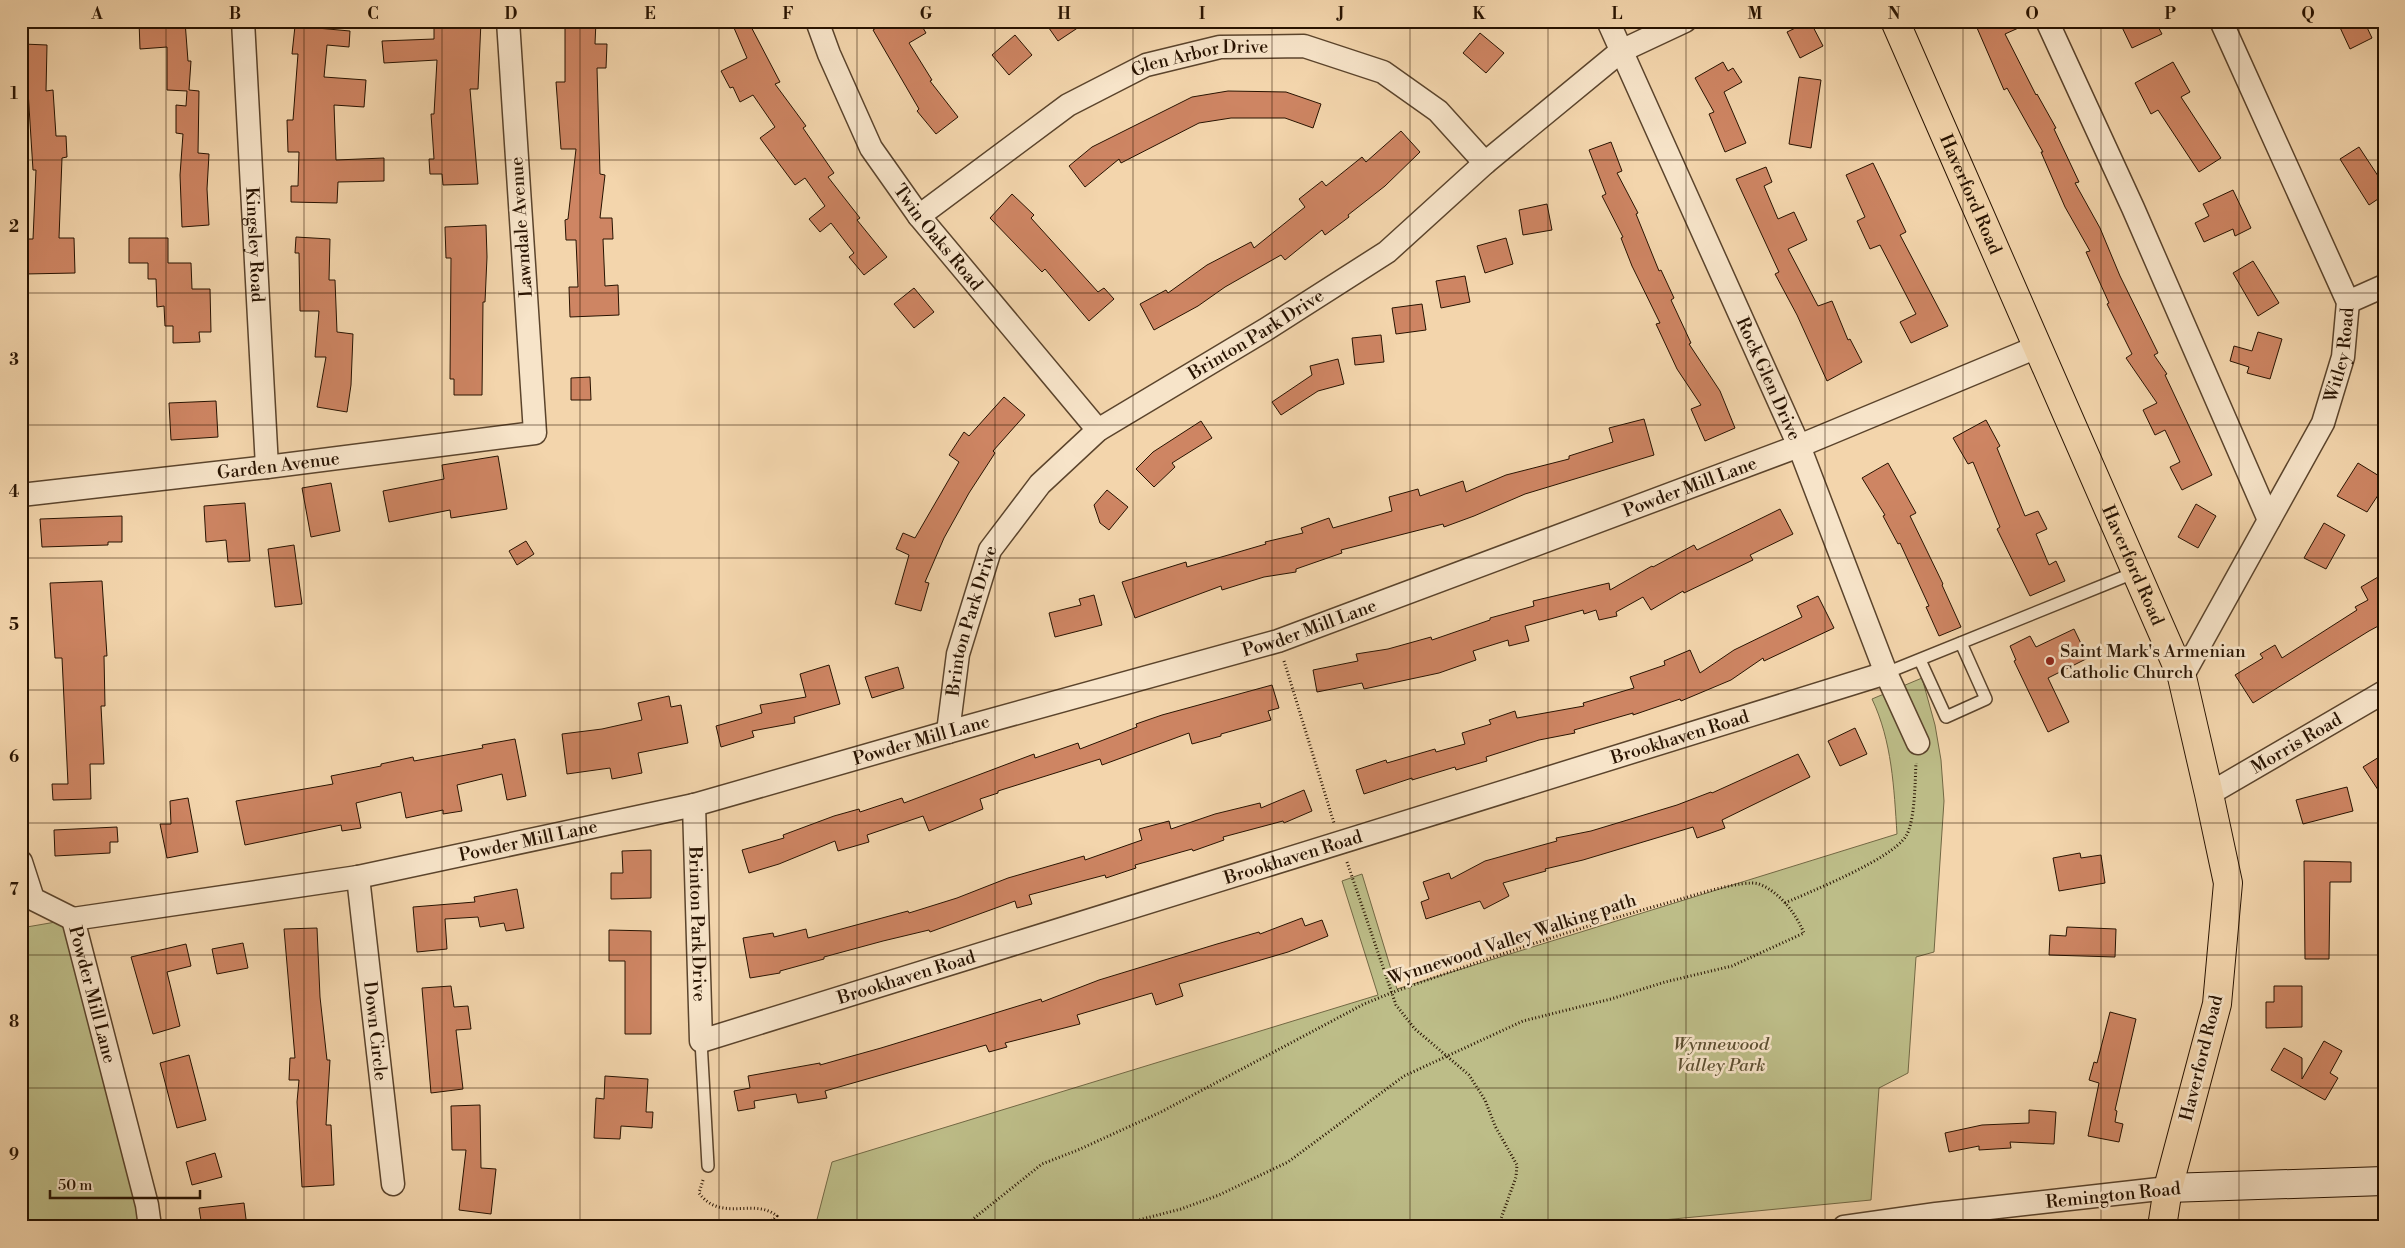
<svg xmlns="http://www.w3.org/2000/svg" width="2405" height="1248" font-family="'Libre Bodoni',serif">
	<rect width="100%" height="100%" fill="#f3d5ac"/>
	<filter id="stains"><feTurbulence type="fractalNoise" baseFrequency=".004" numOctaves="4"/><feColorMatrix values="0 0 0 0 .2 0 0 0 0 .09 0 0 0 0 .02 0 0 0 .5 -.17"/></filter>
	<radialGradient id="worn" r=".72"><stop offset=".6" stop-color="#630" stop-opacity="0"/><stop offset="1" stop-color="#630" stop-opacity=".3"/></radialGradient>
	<g fill="#bdbd88" stroke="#726844">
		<path d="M1922,678L1935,725L1941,760L1944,801L1934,952L1916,957L1908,1073L1879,1088L1871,1200L1590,1227H815L832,1162L1378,995L1342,881L1362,874L1397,989L1897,834C1894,788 1892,741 1872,699Z"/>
		<path d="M73,919L150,1227H21V928Z"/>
	</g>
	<g fill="#ce8563" stroke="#281301">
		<path d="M139,21H185L188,61H191L189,90L199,91L198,153L209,154L207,189L209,225L182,227L180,175L183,134L176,133V105L186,106L187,91L167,90V47L140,49Z"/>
		<path d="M434,21H481L478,89H470L478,184L443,185L442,174H430L429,159H434L431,114H434L437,60L384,63L382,41L434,39Z"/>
		<path d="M565,21H596L595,44H607L606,68H597L600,174L605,175L600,218H612L613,239H603L605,286L618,285L619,315L570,317L569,287H578L576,240H566L565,220L568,219L576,149H561L556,82H565Z"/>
		<path d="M731,21H748L780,82L775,84L806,126L803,128L834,173L828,177L860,218L857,220L887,257L864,275L849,257L854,253L831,223L820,232L809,219L825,206L805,178L795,185L760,138L775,127L753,95L740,102L733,87L730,88L721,71L747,58Z"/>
		<path d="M887,21H902L906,27L919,21L926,33L909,43L932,80L930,81L958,117L936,134L917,111L919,109L873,30Z"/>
		<path d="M1044,21H1088L1058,41Z"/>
		<path d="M1810,21L1823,46L1800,58L1787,32Z"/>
		<path d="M1974,21H2034L2005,34L2036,95L2037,94L2056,128L2054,129L2079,182L2075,183L2100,228L2120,276L2158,353L2154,355L2167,374L2165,375L2212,475L2182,490L2170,467L2180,462L2165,430L2155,435L2143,410L2157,403L2126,358L2132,354L2107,304L2109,303L2086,252L2090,251L2065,207L2041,152H2043L2007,88L2004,90Z"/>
		<path d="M2119,21H2155L2162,34L2132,48Z"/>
		<path d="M2337,21H2364L2372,38L2350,49Z"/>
		<path d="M295,26L350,31L349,47L327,45L324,77L366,80L364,107L334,105L336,160L384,158V181L338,182L337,203L291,202V186H298L299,152H288L287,120H293L298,54H292Z"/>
		<path d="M1480,33L1504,53L1486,73L1463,53Z"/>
		<path d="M1015,35L1032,55L1009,75L992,55Z"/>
		<path d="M23,44L47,45L46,91L53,90L56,136H66L67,157L62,158L59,238H74L75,273L25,274L24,239H33L36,170H33L27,75H22Z"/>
		<path d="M1723,62L1728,71L1733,68L1742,82L1724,92L1746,143L1725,152L1709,114L1714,112L1695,78Z"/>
		<path d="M2173,62L2190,92L2181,97L2221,158L2199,172L2158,110L2151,114L2135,83Z"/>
		<path d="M1799,77L1821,80L1811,148L1789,144Z"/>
		<path d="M1228,91L1286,92L1321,104L1313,128L1285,118H1231L1199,123L1121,163L1119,159L1085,187L1069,166L1092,147L1192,97Z"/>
		<path d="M1401,131L1420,152L1385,186L1348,215L1349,217L1325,235L1322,230L1285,260L1281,255L1225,287L1198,306L1154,330L1140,304L1166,290L1168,293L1207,265L1251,242L1254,248L1305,207L1299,199L1322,181L1326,186L1362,157L1366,162Z"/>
		<path d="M1611,142L1622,171L1617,173L1638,213L1636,214L1659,271L1661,270L1674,298L1671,300L1691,343L1689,344L1720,391L1735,428L1705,441L1691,409L1701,405L1677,369L1656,324L1660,323L1632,266L1621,238L1623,237L1602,196L1606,194L1589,150Z"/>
		<path d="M2359,147L2384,185V195L2369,205L2340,159Z"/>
		<path d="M1873,163L1906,232L1900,235L1948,326L1911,343L1900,322L1916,314L1880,245L1870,249L1857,221L1865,217L1846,175Z"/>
		<path d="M1766,167L1772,182L1764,186L1778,219L1794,212L1807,240L1788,249L1818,306L1832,301L1848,340L1850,339L1862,362L1827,381L1797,315L1775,274L1779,272L1736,179Z"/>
		<path d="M2233,190L2251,228L2235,236L2233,229L2204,242L2195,223L2209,216L2203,204Z"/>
		<path d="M1012,194L1034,215L1031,218L1098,292L1104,288L1114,299L1089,321L1045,269L1042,272L990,218Z"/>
		<path d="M1547,204L1552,230L1523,235L1519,210Z"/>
		<path d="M486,225L487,257L485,302H483L482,395H454V379H450L451,258H446L445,227Z"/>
		<path d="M296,237L330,239L329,280H335L337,332L353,334L351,385L347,412L317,407L326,357H315L319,311H300L299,253H295Z"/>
		<path d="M129,238H168V263H191L192,289H210L211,332H199L200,342L173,343V326H165L164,306L157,307L156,279H148V263H129Z"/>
		<path d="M1506,238L1513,264L1485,273L1477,246Z"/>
		<path d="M2253,261L2279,303L2258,316L2233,273Z"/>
		<path d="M1465,276L1470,302L1441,308L1436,281Z"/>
		<path d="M914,288L934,312L914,328L894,304Z"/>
		<path d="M1422,304L1426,330L1396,334L1392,308Z"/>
		<path d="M2258,332L2282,339L2270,379L2247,373L2249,367L2230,361L2234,346L2252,351Z"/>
		<path d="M1381,335L1384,362L1355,365L1352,338Z"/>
		<path d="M1338,359L1344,384L1318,391L1281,415L1272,402L1312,375L1310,366Z"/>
		<path d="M590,377L591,400H571V378Z"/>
		<path d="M1004,397L1025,415L993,451L995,453L969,493L944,538L925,582L929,583L921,611L895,604L909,555L896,549L903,533L915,538L959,462L949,455L964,432L969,436Z"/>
		<path d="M216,401L218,437L171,440L169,403Z"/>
		<path d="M1644,419L1654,455L1525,494L1474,516L1444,527L1443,524L1341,550L1342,553L1296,569V572L1264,577L1222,590L1221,586L1135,618L1122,582L1186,562L1187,567L1266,544L1265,542L1303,533L1301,528L1329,518L1333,528L1392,511L1389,497L1418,489L1420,496L1463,481L1466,492L1506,475L1569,459V456L1613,442L1609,428Z"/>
		<path d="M1986,420L2000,446L1997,448L2025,516L2038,511L2047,529L2036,534L2049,565L2056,561L2065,581L2030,596L1997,529L2000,527L1973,462L1968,464L1953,438Z"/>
		<path d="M1201,421L1212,438L1172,463L1175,467L1154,487L1136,469L1153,452Z"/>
		<path d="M498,456L507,509L451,518L450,510L389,522L383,491L444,479L442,465Z"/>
		<path d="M1888,463L1916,513L1910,516L1943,584L1942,585L1961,627L1939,636L1926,607L1929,606L1900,543L1898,544L1883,516L1885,515L1862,478Z"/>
		<path d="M2358,463L2384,479V486L2367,512L2337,496Z"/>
		<path d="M331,483L340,531L311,537L302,488Z"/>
		<path d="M1107,490L1128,507L1109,530L1100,523L1094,505Z"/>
		<path d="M245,503L250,561L228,562L226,540L206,542L204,506Z"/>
		<path d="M2196,504L2216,516L2198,548L2178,537Z"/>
		<path d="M1780,509L1793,534L1750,555L1753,560L1684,593L1683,591L1651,610L1643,597L1616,612L1617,616L1599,620L1596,610L1584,614L1583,610L1525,626L1529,641L1509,646L1508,640L1473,651L1476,660L1439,673L1364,689L1362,683L1317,692L1313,670L1358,661L1356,654L1388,649L1431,637L1432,640L1490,620V618L1534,606L1533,601L1609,583L1610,590L1652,566L1653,567L1694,545L1697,550Z"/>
		<path d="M122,516V542H108V545L42,547L40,519Z"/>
		<path d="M2324,523L2345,535L2326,569L2304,558Z"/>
		<path d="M526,541L534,554L517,565L509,551Z"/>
		<path d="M294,545L302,604L275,607L268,549Z"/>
		<path d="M2378,577L2384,587V627L2382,624L2369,631L2253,703L2235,675L2263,658L2260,654L2275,645L2282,658L2357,610L2355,607L2368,600L2361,587Z"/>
		<path d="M102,581L107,656H104L105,706H101L104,764H90L91,799L53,800L52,784H68L62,658H55L50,583Z"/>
		<path d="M1094,595L1102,625L1055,637L1049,613L1081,605L1079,599Z"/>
		<path d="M1818,596L1834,628L1764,661L1763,658L1731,680L1681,701L1680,699L1633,715V713L1574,730L1575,733L1539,740L1486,757L1487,761L1456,770L1455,767L1412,780V778L1364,794L1356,770L1386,760L1387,763L1435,749L1436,752L1465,744L1462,733L1491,724L1489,720L1515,711L1517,718L1584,706L1583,703L1634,688L1630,677L1665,665L1664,661L1690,650L1700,673L1734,650L1802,617L1797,606Z"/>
		<path d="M2074,629L2088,658L2048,678L2069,722L2048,732L2014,661L2016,660L2010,646L2030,636L2036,647Z"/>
		<path d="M829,665L840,704L794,717L795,723L752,731L754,737L721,747L716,726L762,713L760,705L806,697L800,674Z"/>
		<path d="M898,667L904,688L872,698L865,677Z"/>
		<path d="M1272,685L1279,708L1268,711L1271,720L1221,734V736L1192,744L1189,733L1102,765L1100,759L998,791V793L980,799L983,809L929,831L923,816L867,835L869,842L838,851L835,841L779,864L749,873L742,850L784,838L783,835L834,816L859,809L860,812L902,798L904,803L1034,754L1035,758L1078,743L1080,749L1137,727L1136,724L1162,715Z"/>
		<path d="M669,696L671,707L681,705L688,743L638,753L642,773L612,779L610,768L567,774L562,734L602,729L642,720L638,703Z"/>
		<path d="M1855,728L1867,754L1840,766L1828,741Z"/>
		<path d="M515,739L526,796L507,800L502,774L457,785L462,811L443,814V810L406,818L401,792L356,803L361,828L342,831L341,825L245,845L236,801L333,784L331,776L381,766V764L413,757L414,761L483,748L482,745Z"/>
		<path d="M1798,754L1810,777L1722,820L1725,828L1697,838L1693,827L1583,860L1545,869L1546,871L1503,883L1509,896L1484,909L1480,901L1426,919L1421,902L1429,899L1423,882L1449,873L1451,879L1485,861L1557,841L1556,838L1591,831L1677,805L1711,792L1712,793Z"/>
		<path d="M2384,754V799L2363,767Z"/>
		<path d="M2347,787L2353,811L2303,824L2296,800Z"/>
		<path d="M1304,790L1312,811L1284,823L1283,821L1223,837L1224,840L1193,851L1192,849L1135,865L1136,868L1106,878L1105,875L1029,895L1032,904L1017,908L1015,901L930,932L929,930L883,941L824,957V959L780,971V973L750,978L743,938L773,933L774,937L806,929L808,938L908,911L909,913L957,898L1008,878L1084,856L1085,860L1142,840L1139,829L1169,821L1171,829L1215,814L1260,803L1261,808Z"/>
		<path d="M188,798L198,852L167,858L160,824H171L170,801Z"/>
		<path d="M117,827L118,842H110V853L55,856L54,830Z"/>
		<path d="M651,850V898L611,899V873H623L622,851Z"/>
		<path d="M2080,853L2081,858L2101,855L2105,883L2059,891L2053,858Z"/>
		<path d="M2304,861L2351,862V882H2330L2329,959H2305Z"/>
		<path d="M517,889L524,928L506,931L504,923L480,927L478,917L445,919L447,949L417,952L413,907L475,902L474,897Z"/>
		<path d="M1302,918L1305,926L1322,920L1328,936L1288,952L1179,984L1183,996L1156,1005L1152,993L1077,1015L1080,1024L1005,1043L1007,1047L989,1052L986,1045L825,1091L827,1098L798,1103L796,1094L754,1101L755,1108L738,1111L734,1091L750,1088L748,1076L820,1063V1065L881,1048L1041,999L1042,1002L1099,980L1217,944L1259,932L1260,934Z"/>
		<path d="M2067,927L2116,929L2115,957L2049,955L2050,935L2066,936Z"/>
		<path d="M317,928L320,997L327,1060H330L326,1125H331L334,1185L302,1187L297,1102L299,1080H289L290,1058H295L284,929Z"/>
		<path d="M609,930L651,931V1034H625V961H609Z"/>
		<path d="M243,943L248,968L217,974L212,949Z"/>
		<path d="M186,944L191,966L167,972L180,1026L153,1034L131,957Z"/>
		<path d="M451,986L454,1007L468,1006L471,1029L456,1030L463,1089L431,1093L422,988Z"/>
		<path d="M2274,986H2302V1027L2266,1028V1002H2274Z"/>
		<path d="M2110,1012L2136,1019L2115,1110L2117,1111L2115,1122L2123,1124L2119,1142L2088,1136L2099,1083L2089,1080L2094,1062L2097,1063Z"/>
		<path d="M2324,1041L2342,1051L2330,1073L2338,1078L2325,1100L2271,1070L2284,1048L2302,1058V1079Z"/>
		<path d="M189,1055L206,1120L177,1128L160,1063Z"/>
		<path d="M605,1076L648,1079L646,1112H653L652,1128L621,1126L620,1139L594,1138L596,1098L604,1099Z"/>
		<path d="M480,1105L481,1168L496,1169L491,1214L459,1210L466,1150H452L451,1106Z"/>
		<path d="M2029,1110L2056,1112L2054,1144L2010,1142L2011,1148L1979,1150V1146L1949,1152L1945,1133L1982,1125L2029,1123Z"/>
		<path d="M215,1153L222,1177L192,1185L186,1162Z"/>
		<path d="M244,1203L247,1227H202L199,1208Z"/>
	</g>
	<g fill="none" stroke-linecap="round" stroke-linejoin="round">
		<defs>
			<g id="service">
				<path d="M1920,660L1946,717L1986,699L1961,643"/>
				<path d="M1886,673L2136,572"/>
				<path d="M701,1041L708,1166"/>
			</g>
			<g id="minor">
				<path id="s1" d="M243,21L267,467"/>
				<path id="s2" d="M817,21L829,54L871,148L919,216L1098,430"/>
				<path id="s3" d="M1608,21L1799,446L1886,673L1918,743"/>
				<path d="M2047,21L2133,208L2269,520"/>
				<path id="s4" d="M919,216L1068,105L1146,65L1220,47L1304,46L1383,72L1438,111L1485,163"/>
				<path d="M2348,302L2384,286"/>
				<path id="s5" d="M21,495L267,467L535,433L508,21"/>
				<path id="s6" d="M2182,677L2323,423L2343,357L2348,302L2221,21"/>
				<path id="s7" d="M948,732L958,654L990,550L1040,484L1098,430L1265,330L1387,252L1485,163L1621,51L1685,21"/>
				<path id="s8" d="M2209,794L2384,692"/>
				<path id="s9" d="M694,805L701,1041L1886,673"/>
				<path d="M21,862L33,899L73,919"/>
				<path id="s10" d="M358,877L393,1184"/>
				<path id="s11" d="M73,919L358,877L694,805L948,732L1278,641L1799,446L2037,347"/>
				<path id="s12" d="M73,919L147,1205L150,1227"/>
				<path d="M1844,1227L1936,1214L2168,1188"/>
			</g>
			<path id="secondary" d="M2168,1188L2384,1181"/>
			<g id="primary">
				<path id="s13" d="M1895,21L2182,677L2209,794L2228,883L2217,1004L2168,1188L2162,1227"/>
			</g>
		</defs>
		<use href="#service" stroke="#5b442c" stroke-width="14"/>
		<use href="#minor" stroke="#5b442c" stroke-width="25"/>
		<use href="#secondary" stroke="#281301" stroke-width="30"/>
		<use href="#primary" stroke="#281301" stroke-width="30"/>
		<g stroke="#281301" stroke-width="3" stroke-dasharray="1 2.5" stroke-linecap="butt">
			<path d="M1284,661L1334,823"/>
			<path d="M1347,862L1396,1005L1415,1029L1469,1075L1485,1100L1495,1126L1517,1165L1516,1177L1498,1227"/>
			<path d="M1785,903C1812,891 1892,859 1906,836C1915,822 1915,781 1916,763"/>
			<path d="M703,1180L699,1193C721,1223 754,1197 777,1216L773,1220L740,1227"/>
			<path d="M963,1227L1042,1164L1078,1150L1161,1112L1364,1004L1391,993C1485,959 1577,928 1674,901C1691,896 1744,879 1759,884C1780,892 1796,914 1804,933L1732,966L1665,982L1611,999L1523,1021L1404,1076L1288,1162L1219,1195L1181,1209L1112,1227"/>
		</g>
		<use href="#service" stroke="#f7e4c9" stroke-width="11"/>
		<use href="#minor" stroke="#f7e4c9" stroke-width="22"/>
		<use href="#secondary" stroke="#f7e4c9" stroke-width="28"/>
		<use href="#primary" stroke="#f3d5ac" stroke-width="28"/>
	</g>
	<path fill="none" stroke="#281301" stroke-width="1" stroke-opacity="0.55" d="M166,21V1227M304,21V1227M442,21V1227M580,21V1227M719,21V1227M857,21V1227M995,21V1227M1133,21V1227M1272,21V1227M1410,21V1227M1548,21V1227M1686,21V1227M1825,21V1227M1963,21V1227M2101,21V1227M2239,21V1227M21,160H2384M21,293H2384M21,425H2384M21,558H2384M21,690H2384M21,823H2384M21,955H2384M21,1088H2384"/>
	<circle fill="#8f2418" stroke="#f7e4c9" stroke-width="2" cx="2050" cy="661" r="5"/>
	<g text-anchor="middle" stroke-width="5" stroke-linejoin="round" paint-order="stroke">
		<g font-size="18" fill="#281301" stroke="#f7e4c9">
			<text dy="6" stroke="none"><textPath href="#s4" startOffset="328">Glen Arbor Drive</textPath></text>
			<text dy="6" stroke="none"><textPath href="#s13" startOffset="189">Haverford Road</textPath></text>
			<text transform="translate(521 227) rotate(-94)" y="6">Lawndale Avenue</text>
			<text dy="6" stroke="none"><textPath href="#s2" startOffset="250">Twin Oaks Road</textPath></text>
			<text dy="6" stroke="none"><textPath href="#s1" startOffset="224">Kingsley Road</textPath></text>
			<text dy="6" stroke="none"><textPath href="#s7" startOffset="534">Brinton Park Drive</textPath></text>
			<text dy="6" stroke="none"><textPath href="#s6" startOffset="361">Witley Road</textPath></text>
			<text dy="6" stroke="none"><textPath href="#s3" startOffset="392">Rock Glen Drive</textPath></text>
			<text dy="6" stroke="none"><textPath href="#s5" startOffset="259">Garden Avenue</textPath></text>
			<text dy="6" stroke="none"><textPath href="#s11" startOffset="1678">Powder Mill Lane</textPath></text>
			<text dy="6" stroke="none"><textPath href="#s13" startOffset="594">Haverford Road</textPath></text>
			<text dy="6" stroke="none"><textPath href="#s7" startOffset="114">Brinton Park Drive</textPath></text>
			<text dy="6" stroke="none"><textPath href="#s11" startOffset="1272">Powder Mill Lane</textPath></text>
			<text dy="6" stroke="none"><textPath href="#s9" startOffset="1261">Brookhaven Road</textPath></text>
			<text dy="6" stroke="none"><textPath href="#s11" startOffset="868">Powder Mill Lane</textPath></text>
			<text dy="6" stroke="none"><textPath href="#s8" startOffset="101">Morris Road</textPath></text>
			<text dy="6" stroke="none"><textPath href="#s11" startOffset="462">Powder Mill Lane</textPath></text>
			<text dy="6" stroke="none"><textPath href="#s9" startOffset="856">Brookhaven Road</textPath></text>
			<text dy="6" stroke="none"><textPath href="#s9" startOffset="119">Brinton Park Drive</textPath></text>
			<text transform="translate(1512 939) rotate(-18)" y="6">Wynnewood Valley Walking path</text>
			<text dy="6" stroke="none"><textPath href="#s9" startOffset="451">Brookhaven Road</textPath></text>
			<text dy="6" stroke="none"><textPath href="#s12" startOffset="78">Powder Mill Lane</textPath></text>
			<text dy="6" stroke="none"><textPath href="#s10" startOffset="155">Down Circle</textPath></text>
			<text transform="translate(2201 1058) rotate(-76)" y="6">Haverford Road</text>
			<text transform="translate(2113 1195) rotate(-6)" y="6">Remington Road</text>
		</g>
		<g font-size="18" fill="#281301" stroke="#f7e4c9" text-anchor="start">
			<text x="2060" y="657">Saint Mark's Armenian<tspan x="2060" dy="21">Catholic Church</tspan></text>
		</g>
		<g font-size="18" font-style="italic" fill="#5c4e30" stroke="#f7e4c9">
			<text x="1721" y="1050">Wynnewood<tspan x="1721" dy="21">Valley Park</tspan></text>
		</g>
	</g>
	<rect width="2405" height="1248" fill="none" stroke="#f3d5ac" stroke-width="55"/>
	<path d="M50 1190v8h150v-8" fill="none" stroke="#281301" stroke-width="2.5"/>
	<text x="58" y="1190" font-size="15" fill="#281301" stroke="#f7e4c9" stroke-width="4" paint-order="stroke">50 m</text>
	<rect x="28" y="28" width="2350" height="1192" fill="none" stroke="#281301" stroke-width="2"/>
	<g font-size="16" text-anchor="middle" font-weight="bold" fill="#281301">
		<text x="97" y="19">A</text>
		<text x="235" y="19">B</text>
		<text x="373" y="19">C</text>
		<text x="511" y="19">D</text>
		<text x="650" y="19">E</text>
		<text x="788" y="19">F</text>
		<text x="926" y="19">G</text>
		<text x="1064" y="19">H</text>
		<text x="1202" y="19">I</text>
		<text x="1341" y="19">J</text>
		<text x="1479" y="19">K</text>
		<text x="1617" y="19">L</text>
		<text x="1755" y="19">M</text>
		<text x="1894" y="19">N</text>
		<text x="2032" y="19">O</text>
		<text x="2170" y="19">P</text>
		<text x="2308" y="19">Q</text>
		<text x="14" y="99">1</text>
		<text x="14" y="232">2</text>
		<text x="14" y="365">3</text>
		<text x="14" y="497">4</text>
		<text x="14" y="630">5</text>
		<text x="14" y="762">6</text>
		<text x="14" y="895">7</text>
		<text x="14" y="1027">8</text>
		<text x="14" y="1160">9</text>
	</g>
	<rect width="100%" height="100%" filter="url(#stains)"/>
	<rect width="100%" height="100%" fill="url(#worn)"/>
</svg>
